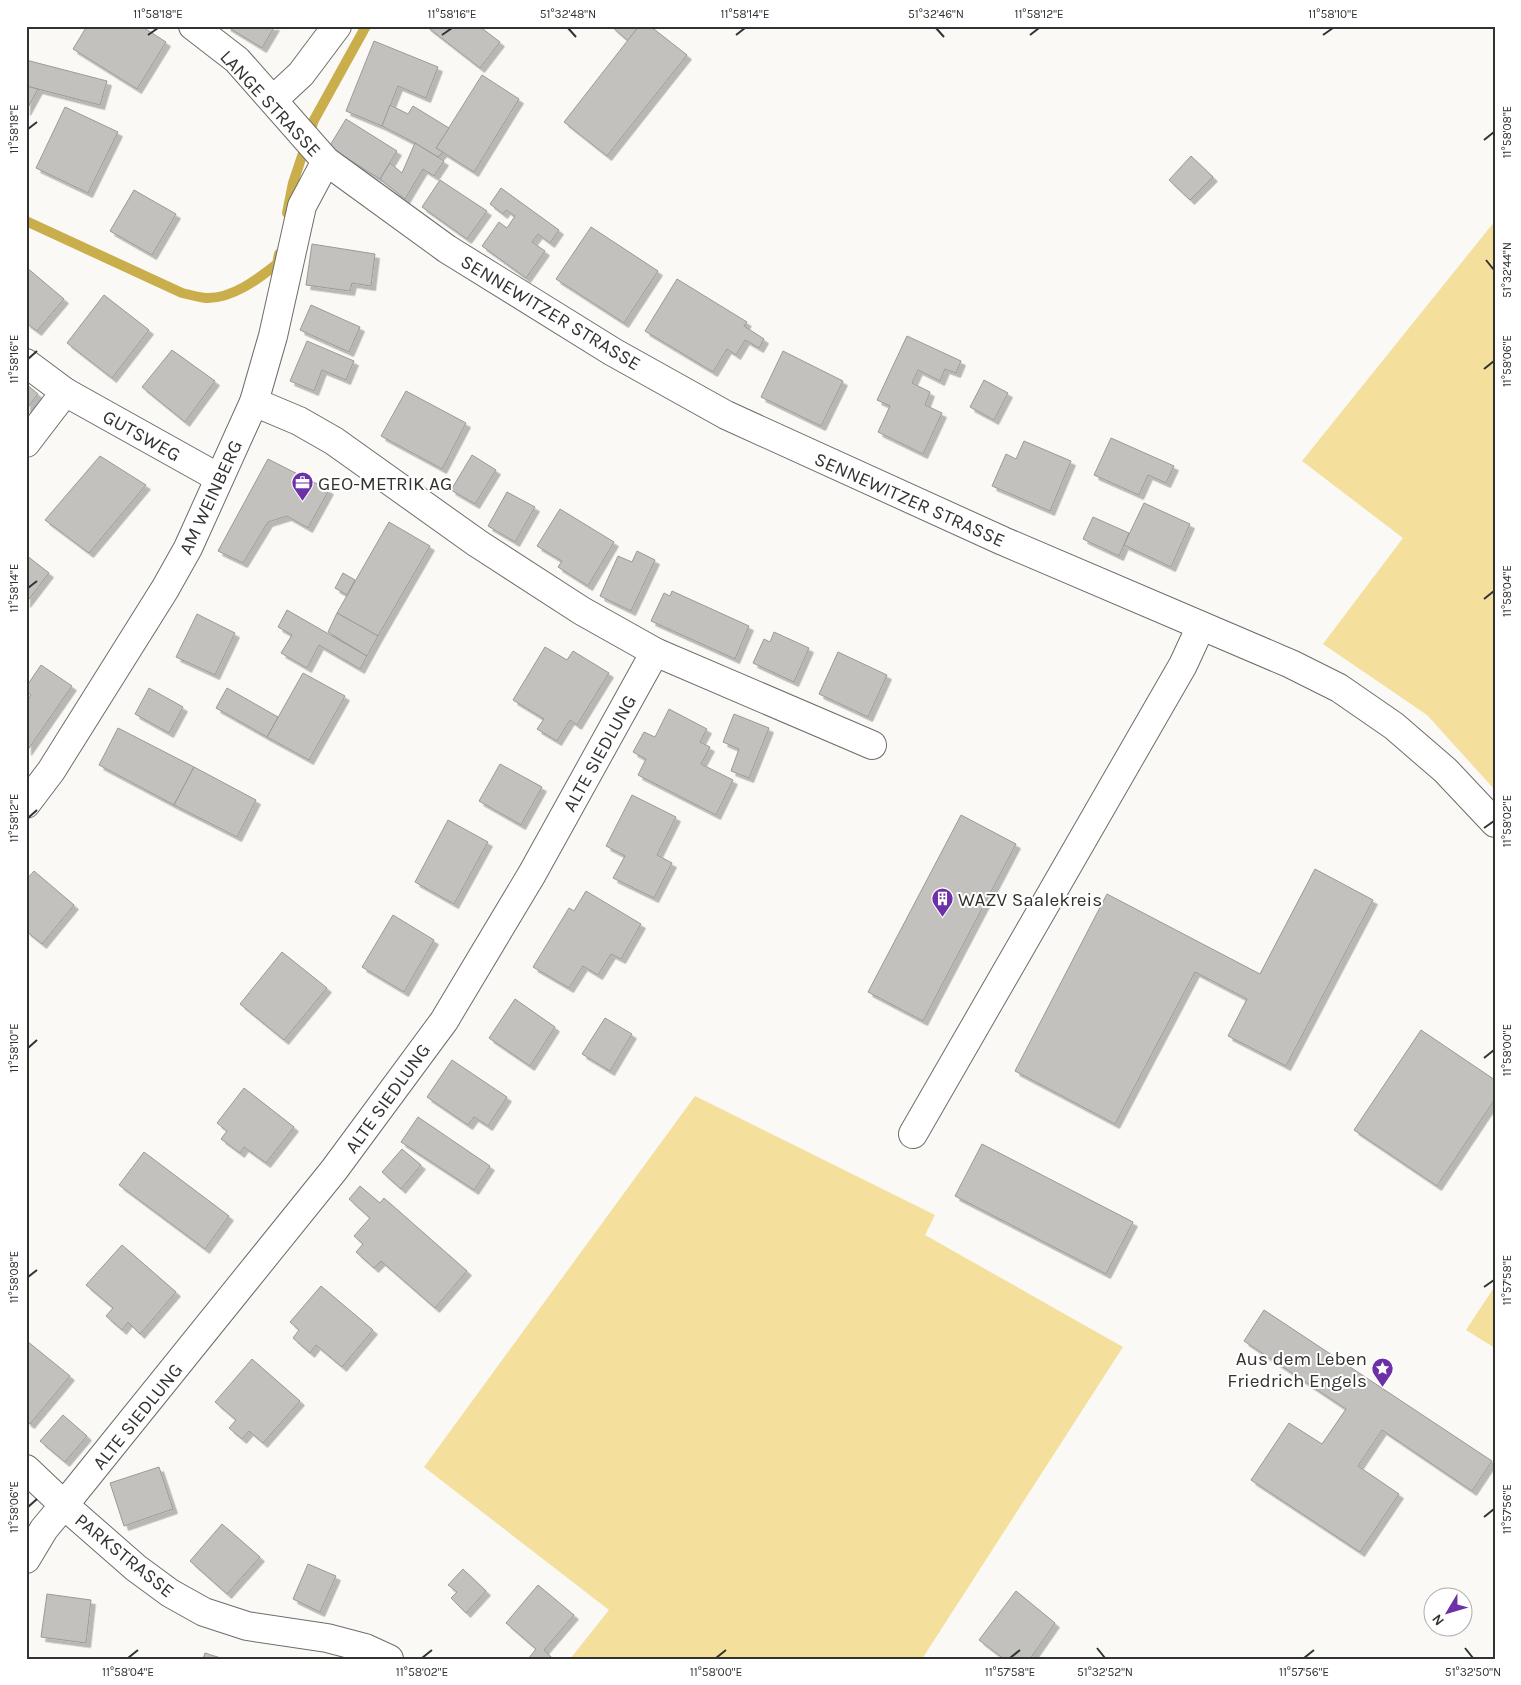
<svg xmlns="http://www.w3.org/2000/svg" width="1521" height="1685" font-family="Karla,sans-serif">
	<defs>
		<filter id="shadow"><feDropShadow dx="4.5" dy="4.5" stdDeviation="0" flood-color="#0004"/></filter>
	</defs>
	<rect width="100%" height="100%" fill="#faf9f5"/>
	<g fill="#f4df9d">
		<path d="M1495,221V790L1427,715L1323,644L1403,538L1302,461Z"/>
		<path d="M695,1096L935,1215L925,1235L1123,1347L922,1659H570L609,1610L424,1467Z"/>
		<path d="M1495,1286V1348L1466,1330Z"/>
	</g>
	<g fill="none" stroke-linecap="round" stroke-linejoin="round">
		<g stroke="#caae4c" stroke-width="10">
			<path d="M287,213L293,183L314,120L366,26"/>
			<path d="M26,221L182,293C190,295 198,297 206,298C232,299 258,279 277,264L279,254"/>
		</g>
	</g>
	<g fill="#c2c1bd" stroke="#9b9a96" filter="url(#shadow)">
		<path d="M87,26H141L166,42L137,89L73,49Z"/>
		<path d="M226,26H275L262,48Z"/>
		<path d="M426,26H479L500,42L480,68Z"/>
		<path d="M611,26H639L628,41Z"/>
		<path d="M639,26H650L687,55L607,156L564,122Z"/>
		<path d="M374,41L438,67L426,98L398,86L382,126L346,111Z"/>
		<path d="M26,60L107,81L100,105L26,86Z"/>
		<path d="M482,75L519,99L474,172L436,148Z"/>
		<path d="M26,86L38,89L26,111Z"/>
		<path d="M390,105L408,114L413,106L449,128L436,148L443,152L438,157L415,143L382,126Z"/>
		<path d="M65,107L118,132L88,193L36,168Z"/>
		<path d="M346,119L397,151L380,179L329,147Z"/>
		<path d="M415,143L444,161L434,176L423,169L405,199L380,179L390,163L402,173Z"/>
		<path d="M1191,156L1213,177L1190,200L1169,180Z"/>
		<path d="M440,180L487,211L467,239L422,207Z"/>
		<path d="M501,188L559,230L550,243L538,234L532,242L545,251L526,278L482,246L499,222L507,228L515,216L506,210L503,214L490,204Z"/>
		<path d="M134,190L176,214L152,255L110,231Z"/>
		<path d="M591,227L658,271L624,323L556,279Z"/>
		<path d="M312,244L375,254L371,286L352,283L350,291L306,285Z"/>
		<path d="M26,267L64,299L37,331L26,323Z"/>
		<path d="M677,279L747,322L744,326L764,339L759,348L745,340L736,355L727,349L713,372L645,331Z"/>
		<path d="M104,295L149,330L112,378L67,343Z"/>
		<path d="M311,305L360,327L349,352L300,330Z"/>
		<path d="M907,336L961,361L956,373L945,369L940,381L918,370L912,383L930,392L925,405L942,413L923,454L878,432L890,406L877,400Z"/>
		<path d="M307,341L354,361L346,380L322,370L314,391L290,381Z"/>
		<path d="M172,350L215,381L185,422L142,387Z"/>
		<path d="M783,351L843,381L821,426L761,397Z"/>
		<path d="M984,380L1008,393L994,420L970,407Z"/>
		<path d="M26,384L38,394L26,410Z"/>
		<path d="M406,391L466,423L442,469L381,436Z"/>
		<path d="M1111,438L1174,466L1166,483L1148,475L1139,495L1094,475Z"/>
		<path d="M1024,441L1071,461L1050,511L992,486L1006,454L1016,459Z"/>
		<path d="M472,455L496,470L475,504L451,490Z"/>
		<path d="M100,456L146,485L89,553L45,520Z"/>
		<path d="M268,459L329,490L308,528L287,516L268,522L243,563L218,551Z"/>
		<path d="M507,492L535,507L515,542L488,526Z"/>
		<path d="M1144,503L1190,524L1171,567L1124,545Z"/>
		<path d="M560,509L614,542L588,586L558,567L562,561L537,546Z"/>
		<path d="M1093,517L1129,533L1119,556L1083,539Z"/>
		<path d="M389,522L430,546L378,636L337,613Z"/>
		<path d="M637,551L655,560L631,611L600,596L618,556L632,562Z"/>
		<path d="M26,555L49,573L26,603Z"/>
		<path d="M343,573L355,580L347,595L335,588Z"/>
		<path d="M672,591L749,626L735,659L651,621L664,593L670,596Z"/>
		<path d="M287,610L367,656L360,669L319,645L307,668L281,653L292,635L278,627Z"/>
		<path d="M337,613L378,636L367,656L328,632Z"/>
		<path d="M197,614L235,633L215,675L176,657Z"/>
		<path d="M774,632L809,648L794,682L753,663L764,639L770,642Z"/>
		<path d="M545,647L567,660L573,651L609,673L577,725L570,720L557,741L537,729L544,719L513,700Z"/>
		<path d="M838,652L887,675L868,717L819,694Z"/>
		<path d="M41,665L72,686L27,751L26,703L31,695L26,692V687Z"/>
		<path d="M303,673L345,696L309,760L267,737Z"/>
		<path d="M149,688L183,707L169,733L135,714Z"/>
		<path d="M227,688L278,717L267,737L216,708Z"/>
		<path d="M669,709L707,729L700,742L710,747L701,764L733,780L716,815L638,775L646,759L633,752L644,732L655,737Z"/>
		<path d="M734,714L769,728L749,778L731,771L739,749L723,742Z"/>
		<path d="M118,728L194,767L174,805L99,765Z"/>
		<path d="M500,764L542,787L521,825L479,801Z"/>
		<path d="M194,767L256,800L237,837L174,805Z"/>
		<path d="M632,795L676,817L657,855L672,863L654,898L613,878L625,856L606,846Z"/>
		<path d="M961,815L1016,844L923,1021L868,992Z"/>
		<path d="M448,820L488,842L454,904L415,882Z"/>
		<path d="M1315,869L1373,900L1286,1066L1228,1036L1247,999L1195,972L1115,1124L1015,1071L1107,894L1260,974Z"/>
		<path d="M34,871L74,905L42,944L26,931V880Z"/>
		<path d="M586,891L641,924L621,959L611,954L598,975L583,966L569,988L533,967L569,908L574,911Z"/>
		<path d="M393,915L434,940L404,992L362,967Z"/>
		<path d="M282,952L327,988L284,1040L240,1004Z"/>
		<path d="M515,999L555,1027L530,1066L489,1038Z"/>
		<path d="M605,1018L632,1034L610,1071L582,1054Z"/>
		<path d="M1421,1030L1495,1080V1099L1437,1186L1354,1130Z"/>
		<path d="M452,1060L507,1097L488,1126L474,1117L468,1125L427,1097Z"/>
		<path d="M244,1088L294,1127L266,1163L244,1147L240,1153L221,1139L227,1131L217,1123Z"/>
		<path d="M418,1117L490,1166L474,1190L401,1142Z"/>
		<path d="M982,1144L1133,1222L1106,1274L955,1196Z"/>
		<path d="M402,1149L421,1165L401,1189L382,1172Z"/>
		<path d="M144,1152L229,1216L205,1249L119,1185Z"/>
		<path d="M360,1186L380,1203L384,1198L467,1271L435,1308L381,1261L374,1268L356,1252L363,1244L354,1236L370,1218L349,1199Z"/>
		<path d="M122,1245L176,1292L140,1334L128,1322L122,1330L106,1316L113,1308L86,1285Z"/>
		<path d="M321,1286L373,1330L342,1367L316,1345L310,1353L293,1338L299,1330L290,1322Z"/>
		<path d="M1264,1310L1492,1461L1472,1491L1382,1430L1358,1466L1399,1494L1360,1552L1251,1480L1289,1423L1322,1444L1346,1409L1244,1341Z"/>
		<path d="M27,1341L70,1376L30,1424L26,1421Z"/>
		<path d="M252,1359L300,1401L263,1443L249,1431L242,1439L229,1428L236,1420L215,1402Z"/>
		<path d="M63,1415L87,1436L65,1462L40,1441Z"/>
		<path d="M159,1467L173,1509L124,1526L110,1483Z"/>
		<path d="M222,1524L260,1557L227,1594L190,1561Z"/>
		<path d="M308,1564L336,1576L320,1612L293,1599Z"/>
		<path d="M463,1569L486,1591L466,1613L451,1598L457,1592L448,1585Z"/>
		<path d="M538,1585L574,1615L544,1650L553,1659H528L536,1649L506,1623Z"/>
		<path d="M1016,1591L1055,1623L1030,1659H1004L979,1640Z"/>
		<path d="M47,1594L91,1600L86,1643L41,1637Z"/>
		<path d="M205,1653L224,1659H203Z"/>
	</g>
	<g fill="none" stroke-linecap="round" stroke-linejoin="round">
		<defs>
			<g id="minor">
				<path d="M193,26L237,60L326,161L447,249L613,352L726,415L1003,541L1291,664L1339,688L1394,726L1445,770L1495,823"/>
				<path d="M273,100L301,74L337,26"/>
				<path d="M26,363L65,392"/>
				<path d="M254,402L299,421L334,441L477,543L582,611L655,652L872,745"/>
				<path d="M26,443L65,392L219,478"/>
				<path d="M26,804L51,771L165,589L188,548L254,402L273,336L302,206L326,161"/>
				<path d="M913,1134L1183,665L1201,626"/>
				<path d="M26,1469L64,1505L334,1170L444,1021L532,874L655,652"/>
				<path d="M26,1559L44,1529L64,1505L136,1568L170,1593L204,1612L247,1626L327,1638L365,1648L389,1659"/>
			</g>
		</defs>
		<use href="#minor" stroke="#6e6d6a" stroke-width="30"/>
		<use href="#minor" stroke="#fff" stroke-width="28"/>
	</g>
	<path fill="none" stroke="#323230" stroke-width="2" d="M568,28L576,37M936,28L944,37M148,35L158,28M442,35L452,28M736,35L745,28M1030,35L1039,28M1323,35L1333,28M28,129L37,122M1484,140L1494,132M1486,260L1494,270M28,359L37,351M1484,369L1494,361M28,588L37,581M1484,599L1494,591M28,818L37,810M1484,828L1494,821M28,1048L37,1040M1484,1058L1494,1050M28,1277L37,1270M1484,1287L1494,1280M28,1507L37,1499M1484,1517L1494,1509M1097,1648L1105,1658M1465,1648L1473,1658M128,1658L138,1650M422,1658L432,1650M716,1658L726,1650M1010,1658L1020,1650M1304,1658L1314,1650"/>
	<defs>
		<symbol id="office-pin" viewBox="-11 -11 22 30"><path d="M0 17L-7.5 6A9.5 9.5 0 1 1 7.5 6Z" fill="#6c31a7" stroke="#fff"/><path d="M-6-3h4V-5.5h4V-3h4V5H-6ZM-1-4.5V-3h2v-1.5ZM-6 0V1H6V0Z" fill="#fff"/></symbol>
		<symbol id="building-pin" viewBox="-11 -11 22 30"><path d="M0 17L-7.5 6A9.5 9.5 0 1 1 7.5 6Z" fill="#6c31a7" stroke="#fff"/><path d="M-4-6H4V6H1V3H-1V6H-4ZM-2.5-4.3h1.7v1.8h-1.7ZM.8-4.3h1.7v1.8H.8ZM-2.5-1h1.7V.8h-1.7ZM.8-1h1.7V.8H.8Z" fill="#fff"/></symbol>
		<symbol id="sight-pin" viewBox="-11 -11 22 30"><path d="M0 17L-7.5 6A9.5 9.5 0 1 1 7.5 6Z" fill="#6c31a7" stroke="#fff"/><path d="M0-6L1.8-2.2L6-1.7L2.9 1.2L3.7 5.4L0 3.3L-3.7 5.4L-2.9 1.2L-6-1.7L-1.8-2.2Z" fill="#fff"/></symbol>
	</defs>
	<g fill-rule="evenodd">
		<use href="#office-pin" x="290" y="470" width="25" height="34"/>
		<use href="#building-pin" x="930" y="886" width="25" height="34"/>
		<use href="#sight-pin" x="1370" y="1356" width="25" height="34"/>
	</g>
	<g text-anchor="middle" stroke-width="4" stroke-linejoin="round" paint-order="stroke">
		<g font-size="19" fill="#323230" stroke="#fff">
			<text transform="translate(271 103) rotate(47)" y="7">LANGE STRASSE</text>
			<text transform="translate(551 312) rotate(31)" y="7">SENNEWITZER STRASSE</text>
			<text transform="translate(142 435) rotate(29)" y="7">GUTSWEG</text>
			<text transform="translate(210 497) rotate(-65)" y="7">AM WEINBERG</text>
			<text transform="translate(910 499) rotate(24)" y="7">SENNEWITZER STRASSE</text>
			<text transform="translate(599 753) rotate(-61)" y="7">ALTE SIEDLUNG</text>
			<text transform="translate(387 1098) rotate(-54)" y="7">ALTE SIEDLUNG</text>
			<text transform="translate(137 1416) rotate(-51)" y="7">ALTE SIEDLUNG</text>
			<text transform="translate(125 1555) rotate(39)" y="7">PARKSTRASSE</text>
		</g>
		<g font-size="19" fill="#323230" stroke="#fff" text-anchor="start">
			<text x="318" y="490">GEO-METRIK AG</text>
			<text x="958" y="906">WAZV Saalekreis</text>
			<text x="1367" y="1365" text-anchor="end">Aus dem Leben<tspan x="1367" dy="22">Friedrich Engels</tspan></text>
		</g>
	</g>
	<rect width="1521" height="1685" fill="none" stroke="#ffffff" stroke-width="55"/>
	<g transform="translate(1448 1612) rotate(232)"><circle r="24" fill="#ffffff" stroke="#adadac"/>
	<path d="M0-4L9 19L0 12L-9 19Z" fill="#6c31a7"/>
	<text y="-8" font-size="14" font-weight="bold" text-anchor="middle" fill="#323230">N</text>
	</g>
	<rect x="28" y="28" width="1466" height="1630" fill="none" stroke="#323230" stroke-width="2"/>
	<g font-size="12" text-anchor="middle" fill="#323230">
		<text x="158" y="18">11°58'18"E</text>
		<text x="452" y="18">11°58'16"E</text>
		<text x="568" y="18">51°32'48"N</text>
		<text x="745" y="18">11°58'14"E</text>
		<text x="936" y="18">51°32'46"N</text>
		<text x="1039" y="18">11°58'12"E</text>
		<text x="1333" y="18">11°58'10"E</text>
		<text transform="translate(14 129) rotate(-90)" y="4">11°58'18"E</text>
		<text transform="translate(1507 132) rotate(-90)" y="4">11°58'08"E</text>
		<text transform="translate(1507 270) rotate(-90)" y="4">51°32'44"N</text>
		<text transform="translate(14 359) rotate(-90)" y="4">11°58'16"E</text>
		<text transform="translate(1507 361) rotate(-90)" y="4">11°58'06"E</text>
		<text transform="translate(14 588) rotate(-90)" y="4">11°58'14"E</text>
		<text transform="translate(1507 591) rotate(-90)" y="4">11°58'04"E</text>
		<text transform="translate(14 818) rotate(-90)" y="4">11°58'12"E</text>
		<text transform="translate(1507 821) rotate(-90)" y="4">11°58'02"E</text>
		<text transform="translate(14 1048) rotate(-90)" y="4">11°58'10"E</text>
		<text transform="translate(1507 1050) rotate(-90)" y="4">11°58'00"E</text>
		<text transform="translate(14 1277) rotate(-90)" y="4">11°58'08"E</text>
		<text transform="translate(1507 1280) rotate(-90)" y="4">11°57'58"E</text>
		<text transform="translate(14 1507) rotate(-90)" y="4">11°58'06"E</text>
		<text transform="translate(1507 1509) rotate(-90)" y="4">11°57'56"E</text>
		<text x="128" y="1676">11°58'04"E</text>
		<text x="422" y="1676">11°58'02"E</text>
		<text x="716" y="1676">11°58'00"E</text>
		<text x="1010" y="1676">11°57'58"E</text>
		<text x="1105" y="1676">51°32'52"N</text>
		<text x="1304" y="1676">11°57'56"E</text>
		<text x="1473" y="1676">51°32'50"N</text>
	</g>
</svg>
